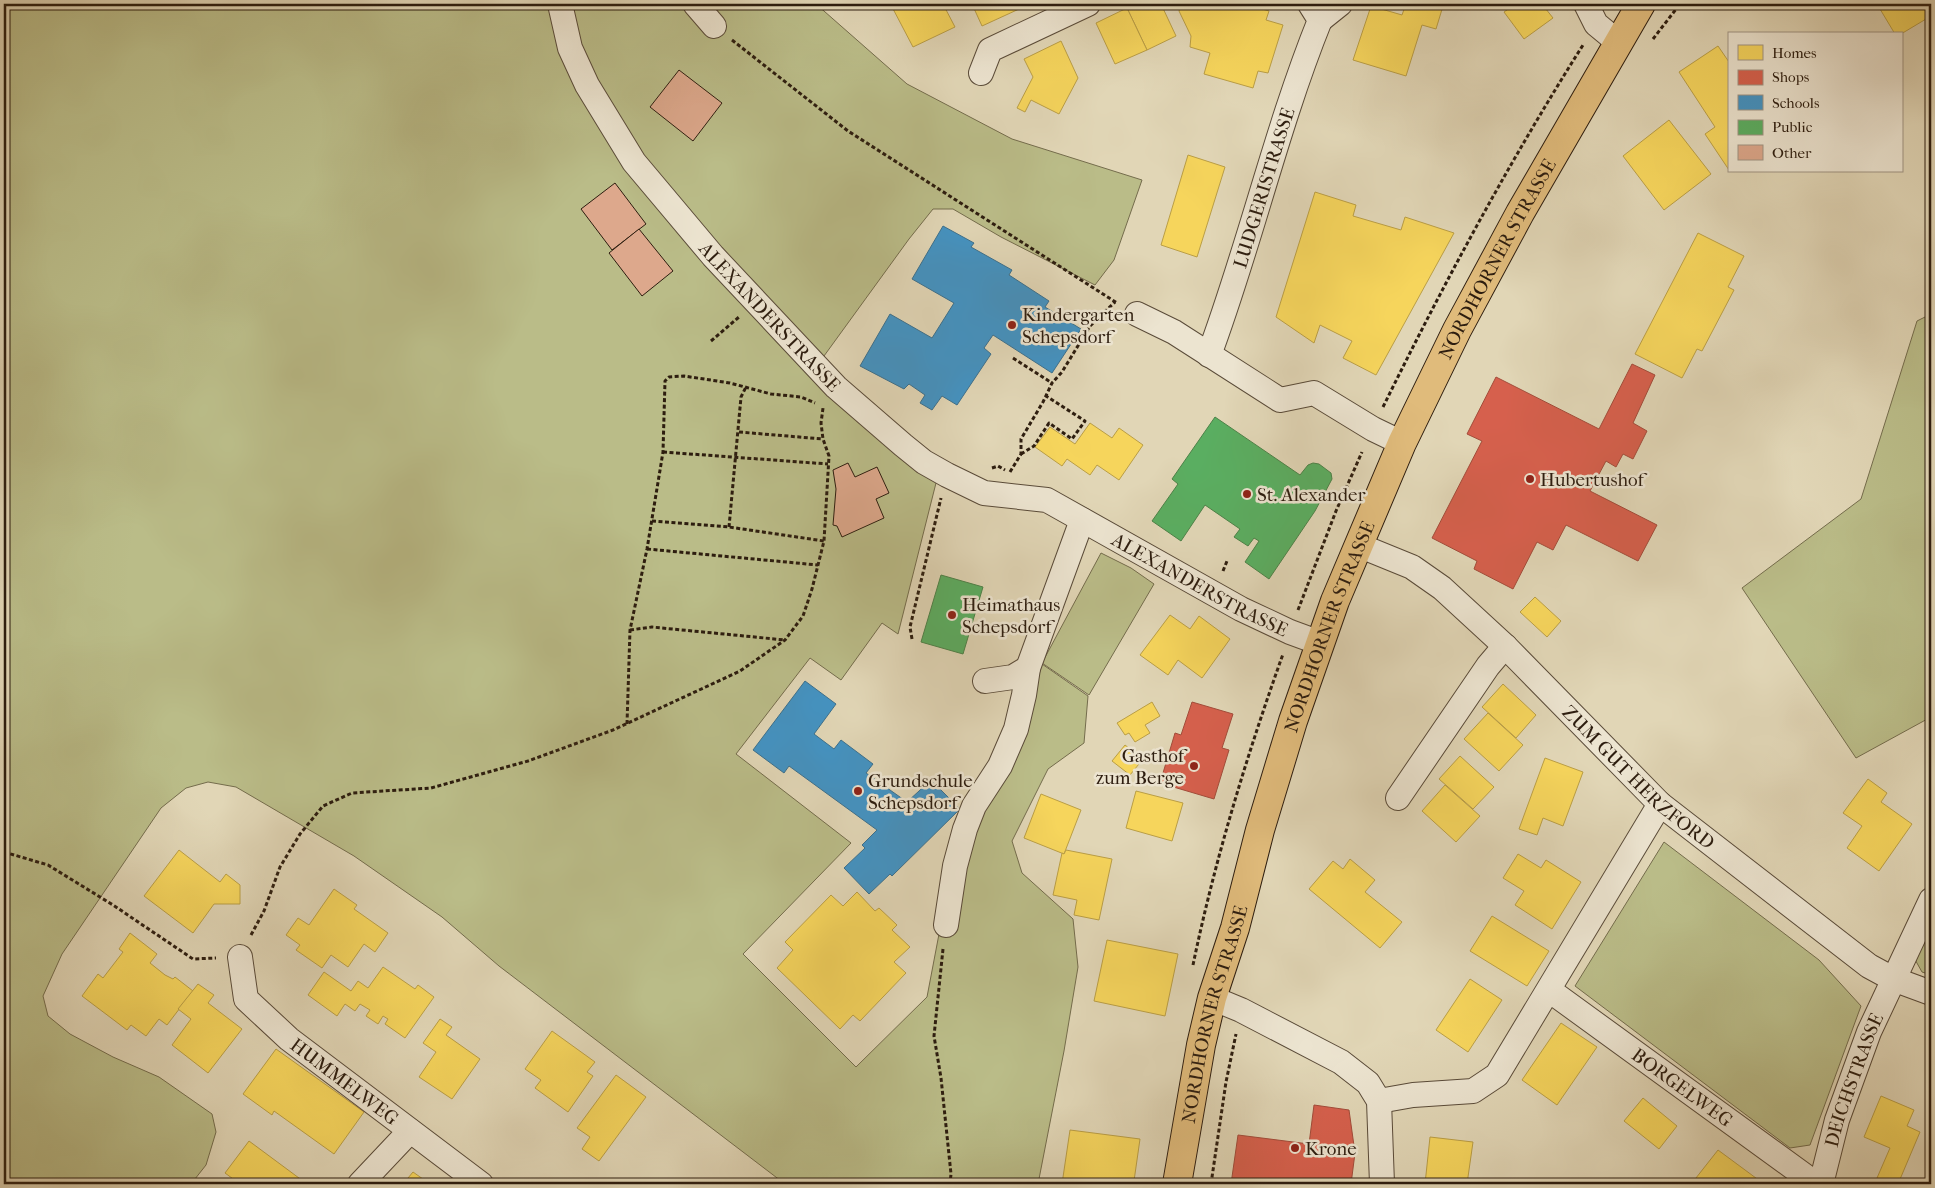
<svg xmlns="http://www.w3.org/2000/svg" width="1935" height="1188" font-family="'IM FELL French Canon',serif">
	<rect width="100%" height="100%" fill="#e1d6b6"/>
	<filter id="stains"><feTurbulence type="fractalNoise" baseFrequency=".004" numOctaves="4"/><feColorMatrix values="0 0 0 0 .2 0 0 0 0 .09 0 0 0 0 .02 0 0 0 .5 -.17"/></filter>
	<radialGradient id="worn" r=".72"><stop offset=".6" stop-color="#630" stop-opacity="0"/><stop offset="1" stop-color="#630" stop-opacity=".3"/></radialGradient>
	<g fill="#babc88" stroke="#746c4c">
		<path d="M4,4H816L907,84L1012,139L1142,180L1114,260L1095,285L1001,237L953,209H933L909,239L824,356L834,387L938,475L898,634L882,623L841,680L810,658L736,754L851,843L743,954L856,1067L927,997L943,913L1042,664L1088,696L1084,743L1048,769L1012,841L1022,873L1073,919L1078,967L1064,1051L1038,1184H785L499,966L442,917L354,856L236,787L208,782L186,788L161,808L62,954L43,996L48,1016L70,1034L113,1057L159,1077L212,1114L216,1132L206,1165L191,1184H4Z"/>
		<path d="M1931,314V717L1856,758L1742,588L1861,499L1917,321Z"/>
		<path d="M1101,553L1131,568L1154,584L1089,695L1042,663Z"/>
		<path d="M1664,842L1819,960L1861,1006L1810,1145L1790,1148L1575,986Z"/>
		<path d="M1931,919V975L1922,972L1913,956Z"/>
	</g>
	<g fill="#f6d55c" stroke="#ba9e45">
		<path d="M894,4H943L955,27L913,47L891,5Z"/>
		<path d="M972,4H1030L982,26Z"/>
		<path d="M1137,4H1161L1176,36L1147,50L1127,8Z"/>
		<path d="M1181,4H1246L1269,11L1266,20L1283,25L1268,73L1258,71L1253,88L1204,74L1210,53L1190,47L1191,36L1179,11Z"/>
		<path d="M1406,4H1436L1443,6L1436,29L1422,25L1406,76L1353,60L1371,6L1402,15Z"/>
		<path d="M1512,4H1542L1553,18L1524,39L1504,12L1514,5Z"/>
		<path d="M1877,4H1931V16L1901,34H1895Z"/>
		<path d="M1127,8L1147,50L1115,64L1096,23Z"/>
		<path d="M1061,41L1078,78L1059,114L1031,100L1025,112L1017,108L1033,77L1024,59Z"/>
		<path d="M1718,46L1729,62V170L1705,134L1715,127L1679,72Z"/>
		<path d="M1669,120L1711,174L1664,210L1623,156Z"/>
		<path d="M1188,155L1225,167L1197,257L1161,245Z"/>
		<path d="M1315,192L1356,205L1353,216L1401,230L1405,217L1454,233L1376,375L1343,358L1352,341L1320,325L1314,343L1276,317Z"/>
		<path d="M1698,233L1744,256L1728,287L1734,290L1702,351L1697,349L1682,378L1635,354Z"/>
		<path d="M1090,423L1112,438L1119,428L1143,445L1119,480L1097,465L1090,475L1067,459L1062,466L1035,447L1050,427L1075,444Z"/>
		<path d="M1535,597L1561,621L1547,637L1520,612Z"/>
		<path d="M1170,615L1190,629L1199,616L1230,639L1202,678L1178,660L1168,675L1140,655Z"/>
		<path d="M1503,684L1536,715L1516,738L1482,707Z"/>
		<path d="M1152,702L1160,716L1145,725L1150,733L1135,742L1129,733L1125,735L1117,723Z"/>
		<path d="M1488,713L1523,745L1499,771L1464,739Z"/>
		<path d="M1125,745L1143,759L1130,775L1112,761Z"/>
		<path d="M1460,756L1494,787L1473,809L1439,779Z"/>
		<path d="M1545,758L1583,772L1563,826L1543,818L1537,835L1519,829Z"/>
		<path d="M1868,779L1887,793L1881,802L1912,824L1879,871L1847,848L1862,826L1843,813Z"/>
		<path d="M1445,785L1480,816L1456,842L1422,811Z"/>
		<path d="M1136,791L1183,803L1172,841L1126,828Z"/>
		<path d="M1041,794L1081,810L1064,854L1024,838Z"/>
		<path d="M179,850L220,882L226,874L240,885V904H214L193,933L144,896Z"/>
		<path d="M1066,850L1112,859L1099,920L1074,915L1077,900L1053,895L1062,853L1064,854Z"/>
		<path d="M1518,854L1541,868L1546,860L1581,882L1552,929L1515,905L1524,891L1503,878Z"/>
		<path d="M1350,859L1375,880L1365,892L1402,922L1380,948L1309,889L1333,861L1343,869Z"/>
		<path d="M334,889L357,905L354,909L388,933L375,952L364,944L348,967L331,955L322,968L296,950L300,945L286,935L298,918L309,925Z"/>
		<path d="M857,892L875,911L879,908L897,925L892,930L910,947L894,962L906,973L860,1021L853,1015L840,1029L777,968L793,950L785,942L831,895L843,906Z"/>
		<path d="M1492,916L1549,951L1527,986L1470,951Z"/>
		<path d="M130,933L157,954L150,963L165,975L173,979L175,977L193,991L167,1025L159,1019L146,1036L131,1025L127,1030L82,996L98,974L103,978L123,952L119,949Z"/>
		<path d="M1107,940L1178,954L1165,1016L1094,1001Z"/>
		<path d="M383,967L415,989L418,985L434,997L405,1038L385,1024L388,1019L383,1016L378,1024L366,1016L370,1010L360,1004L355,1011L345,1004L337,1016L308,995L324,972L351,991L358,981L368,988Z"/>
		<path d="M1470,979L1502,1000L1468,1052L1436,1030Z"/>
		<path d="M198,984L214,995L208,1003L242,1029L208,1073L172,1045L191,1019L178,1009Z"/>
		<path d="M440,1019L452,1027L446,1035L480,1059L452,1099L419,1077L436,1052L423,1043Z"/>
		<path d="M1561,1023L1597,1047L1557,1105L1522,1080Z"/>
		<path d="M552,1031L595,1062L587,1072L593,1076L568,1112L535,1088L541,1080L525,1069Z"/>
		<path d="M276,1049L364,1112L334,1154L274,1111L272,1115L243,1094Z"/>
		<path d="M616,1075L646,1097L599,1161L582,1149L590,1137L577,1128Z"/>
		<path d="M1881,1096L1914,1110L1907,1126L1920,1132L1898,1184L1877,1178L1890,1148L1864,1137Z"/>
		<path d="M1643,1098L1677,1126L1659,1149L1624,1121Z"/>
		<path d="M1070,1130L1140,1139L1134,1181H1128V1184H1062Z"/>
		<path d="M1430,1137L1473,1142L1467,1184H1425Z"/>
		<path d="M249,1141L303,1181L301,1184H250L247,1182L246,1184H240L225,1173Z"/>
		<path d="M1718,1150L1764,1184L1692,1183Z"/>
		<path d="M413,1172L430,1184H403Z"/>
	</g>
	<g fill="#d6604d" stroke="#a34c3a">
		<path d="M1632,364L1655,375L1633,423L1647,431L1633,459L1623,454L1616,467L1606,461L1590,491L1657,525L1638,561L1566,525L1553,550L1537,542L1513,589L1474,569L1477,561L1432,538L1482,441L1467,434L1496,377L1599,429Z"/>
		<path d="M1192,702L1233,714L1222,748L1229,750L1214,799L1160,783L1175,733L1181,735Z"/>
		<path d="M1314,1105L1349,1110L1355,1153L1351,1184H1231L1238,1135L1309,1144Z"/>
	</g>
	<g fill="#4393c3" stroke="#3c708d">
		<path d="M943,226L974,243L971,247L1012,270L1009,275L1049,301L1045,307L1081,329L1052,373L993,335L984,348L991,354L957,405L942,396L932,410L920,403L925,395L909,384L904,389L860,366L890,314L932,338L954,303L912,279Z"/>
		<path d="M805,681L836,704L814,734L834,749L841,740L873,764L866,773L907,802L931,780L960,809L892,876L890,874L869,894L844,868L865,848L862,845L877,830L789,766L784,773L753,750Z"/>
	</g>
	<g fill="#5aae61" stroke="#4c8248">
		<path d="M1215,417L1300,475L1308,465L1313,463L1319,464L1331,473L1332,479L1315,511L1269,579L1245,562L1259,541L1254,538L1248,546L1234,537L1240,529L1205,505L1181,541L1152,521L1178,484L1172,479Z"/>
		<path d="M941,575L983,587L963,654L921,642Z"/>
	</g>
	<g fill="#dda88c" stroke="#2d1d0f">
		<path d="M679,70L722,103L693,141L650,107Z"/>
		<path d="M615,183L646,224L612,250L581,209Z"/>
		<path d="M639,229L673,271L642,296L609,253Z"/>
		<path d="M848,463L855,477L877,467L889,493L876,499L884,518L842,537L837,526L833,525L836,489L833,470Z"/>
	</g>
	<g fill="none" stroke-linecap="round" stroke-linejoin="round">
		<defs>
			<g id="minor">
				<path id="s1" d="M560,4L570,48L587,85L634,162L713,256L836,387L903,445L924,462L947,475L984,493L1047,500L1241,609L1290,632L1320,643"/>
				<path d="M695,4L714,26"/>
				<path d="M1586,4L1596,24L1619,43"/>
				<path d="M1320,20L1340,4"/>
				<path d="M981,73L990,50L1088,4"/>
				<path d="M1137,314L1174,332L1280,400L1314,393L1373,429L1402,443"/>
				<path id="s2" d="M1209,355C1250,245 1276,129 1320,20L1310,4"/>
				<path id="s3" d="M1358,545L1412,567L1442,588L1505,646L1660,804L1869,966L1893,979L1931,993"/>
				<path d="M985,681L1013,677L1028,668"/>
				<path d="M1398,798L1488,666L1505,646"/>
				<path d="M946,925L955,866L965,829L974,806L1000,766L1016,729L1024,695L1028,668L1082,520"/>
				<path id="s4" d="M240,957L246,999L289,1039L481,1184"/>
				<path id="s5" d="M1549,990L1816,1184"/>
				<path d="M1212,998L1241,1010L1341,1062L1368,1083L1379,1101L1382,1184"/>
				<path d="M1379,1101L1413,1095L1473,1091L1497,1075L1660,804"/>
				<path d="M360,1184L410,1131"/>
				<path id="s6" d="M1821,1184L1837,1120L1869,1032L1931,900"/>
			</g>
			<g id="major">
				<path id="s7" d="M1177,1184L1201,1045L1212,998L1235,928L1260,830L1293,721L1335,601L1402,443L1457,330L1520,213L1641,4"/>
			</g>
		</defs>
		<use href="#minor" stroke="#5a4b39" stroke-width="26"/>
		<use href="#major" stroke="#2d1d0f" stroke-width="30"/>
		<g stroke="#2d1d0f" stroke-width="3" stroke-dasharray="4 2.5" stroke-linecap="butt">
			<path d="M1653,39L1680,4"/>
			<path d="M732,40L848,131L1117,303"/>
			<path d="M711,341L739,317"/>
			<path d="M1013,358L1052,383"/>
			<path d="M1383,407C1444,283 1509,162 1583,45"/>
			<path d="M739,432L823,439"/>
			<path d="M663,452L828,464"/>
			<path d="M1021,454L1034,446L1049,423L1072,439L1085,421L1046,396"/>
			<path d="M992,468L998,466L1005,470"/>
			<path d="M1010,472L1021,454V439L1043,402L1052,383L1062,372L1090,326L1115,302"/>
			<path d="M1931,502V505"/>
			<path d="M652,521L729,527L824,541"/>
			<path d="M729,527L741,397L746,387"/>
			<path d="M647,549L818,565"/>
			<path d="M1223,571L1227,561"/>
			<path d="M1298,610L1336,511L1362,452"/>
			<path d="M630,630L652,627L785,640"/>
			<path d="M912,639L910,627L941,498"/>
			<path d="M627,724L630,630L647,549L663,452L665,381L669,377L684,376L730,383L771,394L801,397L815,403"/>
			<path d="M4,852L48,865L113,905L193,959L216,958"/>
			<path d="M251,935L264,911L280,867L300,834L323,806L352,793L431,788L528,761L613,730L740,671L785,640L803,616L812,589L824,541L829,456L823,439L821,423L823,408"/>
			<path d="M943,949L934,1036L941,1078L951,1174L950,1184"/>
			<path d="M1193,965C1215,859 1247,755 1283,654"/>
			<path d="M1211,1184L1226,1082L1236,1034"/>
		</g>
		<use href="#minor" stroke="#ece4d0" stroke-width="24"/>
		<use href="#major" stroke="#e0bb7b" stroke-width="28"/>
	</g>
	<g fill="#8f2418" stroke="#ece4d0" stroke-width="2">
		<circle cx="1012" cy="325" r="5"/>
		<circle cx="1530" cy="479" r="5"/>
		<circle cx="1247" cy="494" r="5"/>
		<circle cx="952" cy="615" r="5"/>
		<circle cx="1194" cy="766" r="5"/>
		<circle cx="858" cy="791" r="5"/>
		<circle cx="1295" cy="1148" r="5"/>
	</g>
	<g text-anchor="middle" stroke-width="5" stroke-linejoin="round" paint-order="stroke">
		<g font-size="19" fill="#2d1d0f" stroke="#ece4d0">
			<text dy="7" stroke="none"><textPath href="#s2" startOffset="176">LUDGERISTRASSE</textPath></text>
			<text dy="7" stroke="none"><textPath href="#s7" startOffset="984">NORDHORNER STRASSE</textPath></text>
			<text dy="7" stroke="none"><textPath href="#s1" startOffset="382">ALEXANDERSTRASSE</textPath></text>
			<text dy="7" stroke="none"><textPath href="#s1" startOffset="900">ALEXANDERSTRASSE</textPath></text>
			<text dy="7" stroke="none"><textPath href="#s7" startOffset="579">NORDHORNER STRASSE</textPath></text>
			<text dy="7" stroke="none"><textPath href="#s3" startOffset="368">ZUM GUT HERZFORD</textPath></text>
			<text dy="7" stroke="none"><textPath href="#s7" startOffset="174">NORDHORNER STRASSE</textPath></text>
			<text dy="7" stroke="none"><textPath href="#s4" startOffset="171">HUMMELWEG</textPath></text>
			<text dy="7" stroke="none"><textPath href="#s6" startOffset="109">DEICHSTRASSE</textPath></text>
			<text dy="7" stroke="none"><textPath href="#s5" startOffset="165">BORGELWEG</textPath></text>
		</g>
		<g font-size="19" fill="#2d1d0f" stroke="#ece4d0" text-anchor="start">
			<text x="1022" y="321">Kindergarten<tspan x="1022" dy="22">Schepsdorf</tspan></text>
			<text x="1540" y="486">Hubertushof</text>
			<text x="1257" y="501">St. Alexander</text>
			<text x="962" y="611">Heimathaus<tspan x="962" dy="22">Schepsdorf</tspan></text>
			<text x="1184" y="762" text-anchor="end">Gasthof<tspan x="1184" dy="22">zum Berge</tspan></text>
			<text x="868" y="787">Grundschule<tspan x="868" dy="22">Schepsdorf</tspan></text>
			<text x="1305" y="1155">Krone</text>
		</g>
	</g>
	<rect width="1935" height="1188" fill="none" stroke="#e1d6b6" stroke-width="20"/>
	<rect x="5" y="5" width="1925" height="1178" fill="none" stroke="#2d1d0f" stroke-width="2.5"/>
	<rect x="10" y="10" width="1915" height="1168" fill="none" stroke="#2d1d0f"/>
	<rect x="1728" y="32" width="175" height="140" fill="#ece4d0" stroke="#a09483"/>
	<rect x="1738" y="45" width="25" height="15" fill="#f6d55c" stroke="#a09483"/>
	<text x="1772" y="58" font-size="15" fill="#2d1d0f">Homes</text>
	<rect x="1738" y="70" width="25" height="15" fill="#d6604d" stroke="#a09483"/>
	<text x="1772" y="82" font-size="15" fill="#2d1d0f">Shops</text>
	<rect x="1738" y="95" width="25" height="15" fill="#4393c3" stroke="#a09483"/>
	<text x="1772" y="108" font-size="15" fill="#2d1d0f">Schools</text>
	<rect x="1738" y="120" width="25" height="15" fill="#5aae61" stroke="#a09483"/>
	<text x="1772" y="132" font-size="15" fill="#2d1d0f">Public</text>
	<rect x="1738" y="145" width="25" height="15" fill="#dda88c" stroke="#a09483"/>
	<text x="1772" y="158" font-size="15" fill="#2d1d0f">Other</text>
	<rect width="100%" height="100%" filter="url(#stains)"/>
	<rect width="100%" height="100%" fill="url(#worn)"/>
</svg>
